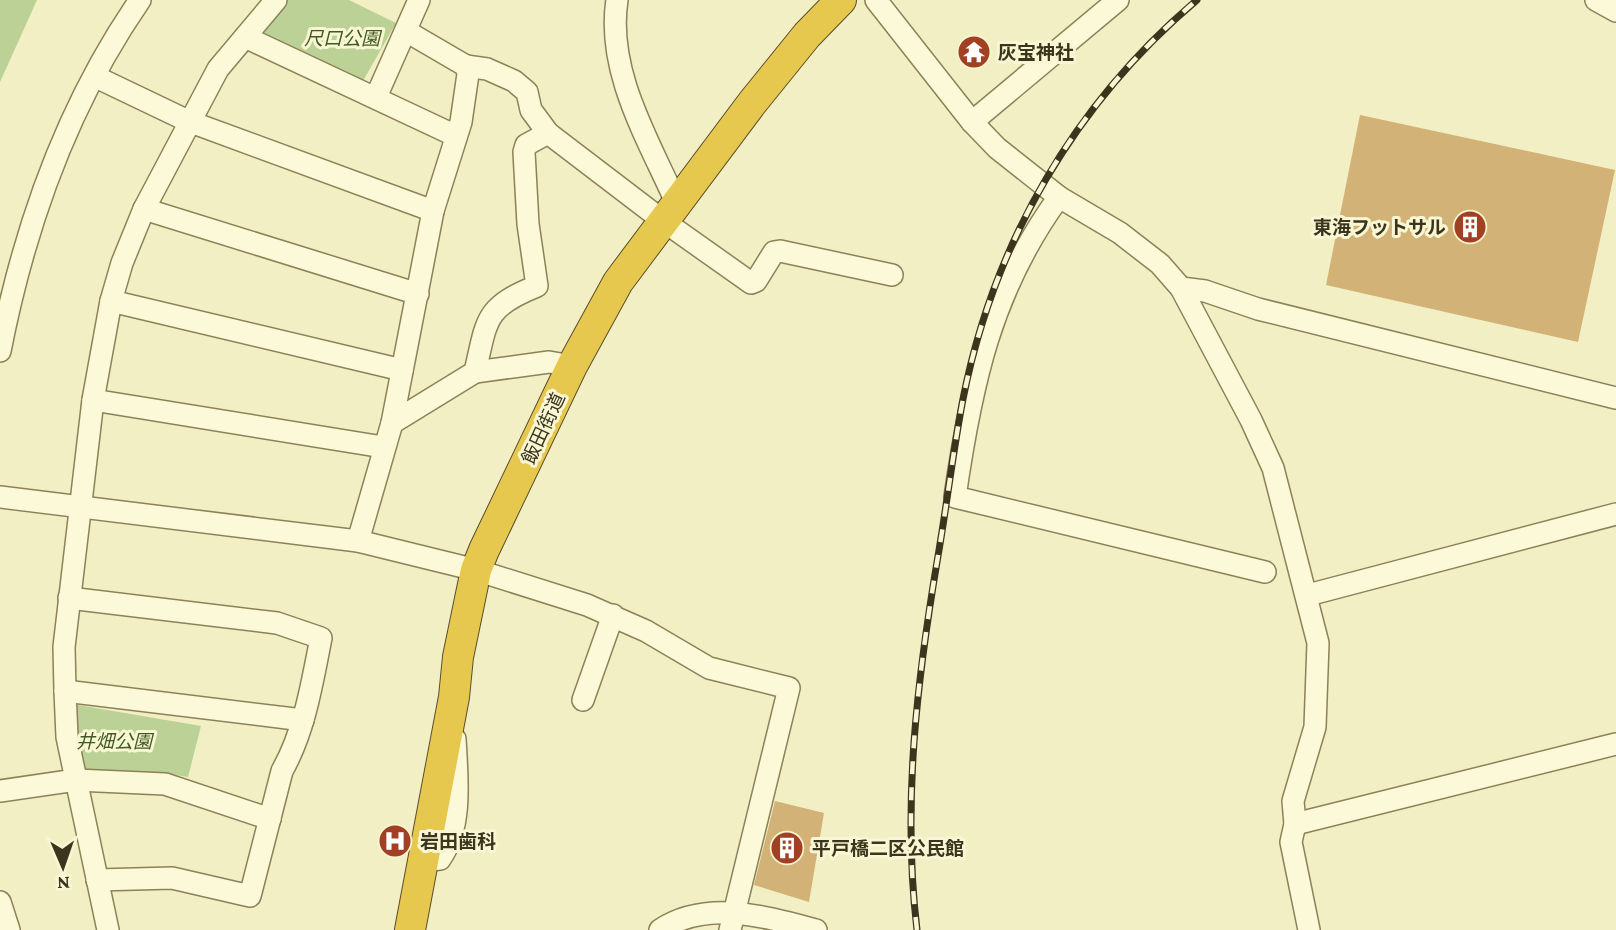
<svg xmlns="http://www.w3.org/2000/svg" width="1616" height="930" font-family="'Crimson Pro','Noto Sans JP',serif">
	<rect width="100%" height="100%" fill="#f1efc3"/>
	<g fill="#bcd196">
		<path d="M0,0H37L0,82Z"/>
		<path d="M280,0H349L396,23L359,88L248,33Z"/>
		<path d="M72,704L201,726L188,777L164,773L75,770Z"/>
	</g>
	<g fill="#d2b276">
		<path d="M1360,115L1615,170L1578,342L1326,285Z"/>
		<path d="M775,801L824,813L809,902L754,885Z"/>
	</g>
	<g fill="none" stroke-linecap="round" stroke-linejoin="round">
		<defs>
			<g id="minor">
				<path d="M617,0C606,71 648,139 676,202"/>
				<path d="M876,0L972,122L997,148L1059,197L1120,233L1160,264L1181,288L1251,420L1273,468L1318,643L1315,727L1293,801L1295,824L1291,842L1309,930"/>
				<path d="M1596,0L1616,11"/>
				<path d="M245,37L456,136"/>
				<path d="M466,66L487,69L514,81L527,92L531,110L548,133"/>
				<path d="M96,77L188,121L433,211"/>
				<path d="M376,97L419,0"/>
				<path d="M972,122L1118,0"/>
				<path d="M1059,197C991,290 971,385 955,497L1265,572"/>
				<path d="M144,209L418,294"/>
				<path d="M1181,288L1205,291L1258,309L1616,398"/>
				<path d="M111,301L402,370"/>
				<path d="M0,351C24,228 68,104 140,0"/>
				<path d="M475,372L549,362L572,366"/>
				<path d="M93,400L383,447"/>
				<path d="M392,423L475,372C487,320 484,307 537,286L528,224L524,152L526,145L548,133L662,220L751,283L756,281L774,252L780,251L892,275"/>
				<path d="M0,497L358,541L476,570L587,605L646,631L709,668L789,688L730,930"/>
				<path d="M358,541L392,423L433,211L461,122L468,74L466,66L406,31"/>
				<path d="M1308,595L1616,514"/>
				<path d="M69,598L277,623L321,638C312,683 305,730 282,771L250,896L172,878L97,880"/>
				<path d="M65,691L303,720"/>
				<path d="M583,700L613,615"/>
				<path d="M0,791L76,780L165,784L270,819"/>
				<path d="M1295,824L1616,744"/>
				<path d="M422,861L440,859C463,827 457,776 455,739"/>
				<path d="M0,902L9,930"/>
				<path d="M108,930L67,737L65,691L64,647L93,400L111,301L122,263L144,209L218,69L276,0"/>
				<path d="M660,930C707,899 767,917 816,930"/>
			</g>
			<path id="highway" d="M410,930L454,697L458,657L476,570L484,550L572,366L618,282L752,103L807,35L841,0"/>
		</defs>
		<use href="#minor" stroke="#8d8158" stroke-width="24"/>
		<use href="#highway" stroke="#5b4d2d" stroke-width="32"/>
		<use href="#minor" stroke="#fbf9d7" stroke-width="21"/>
		<use href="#highway" stroke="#e7c84e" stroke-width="30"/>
		<defs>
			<path id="rail" d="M917,930C902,804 917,680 938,556C947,504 953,451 963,399C994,242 1075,103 1197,0"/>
		</defs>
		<use href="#rail" stroke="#3c341d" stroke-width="7"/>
		<use href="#rail" stroke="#f8f6d3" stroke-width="4.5" stroke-dasharray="13" stroke-linecap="butt"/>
	</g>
	<defs>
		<symbol id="temple-disc" viewBox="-11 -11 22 22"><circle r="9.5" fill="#a14023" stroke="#f8f6d3"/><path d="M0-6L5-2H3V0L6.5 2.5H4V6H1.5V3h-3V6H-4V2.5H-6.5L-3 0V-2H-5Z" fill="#fff"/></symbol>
		<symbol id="building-disc" viewBox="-11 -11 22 22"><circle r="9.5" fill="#a14023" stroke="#f8f6d3"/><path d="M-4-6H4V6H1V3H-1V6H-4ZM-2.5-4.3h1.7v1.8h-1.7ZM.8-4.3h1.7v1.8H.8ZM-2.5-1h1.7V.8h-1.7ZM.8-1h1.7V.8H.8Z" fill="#fff"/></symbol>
		<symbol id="hospital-disc" viewBox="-11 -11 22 22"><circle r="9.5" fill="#a14023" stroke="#f8f6d3"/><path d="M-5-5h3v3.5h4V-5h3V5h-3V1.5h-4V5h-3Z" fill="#fff"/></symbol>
	</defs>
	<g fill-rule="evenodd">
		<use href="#temple-disc" x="955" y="33" width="38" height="38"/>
		<use href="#building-disc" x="1451" y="208" width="38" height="38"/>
		<use href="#hospital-disc" x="376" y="822" width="38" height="38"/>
		<use href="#building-disc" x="768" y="829" width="38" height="38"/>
	</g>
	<g text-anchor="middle" stroke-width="6" stroke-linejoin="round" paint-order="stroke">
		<g font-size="19" font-style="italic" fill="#3f5a22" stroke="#f8f6d3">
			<text x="342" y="45">尺口公園</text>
			<text x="114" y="748">井畑公園</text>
		</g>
		<g font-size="19" font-weight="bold" fill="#3c341d" stroke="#f8f6d3" text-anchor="start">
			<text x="998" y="59">灰宝神社</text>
			<text x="1446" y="234" text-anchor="end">東海フットサル</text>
			<text x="420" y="848">岩田歯科</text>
			<text x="812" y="855">平戸橋二区公民館</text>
		</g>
		<g font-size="19" fill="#3c341d" stroke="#f8f6d3">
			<text transform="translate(543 428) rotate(-65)" y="7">飯田街道</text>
		</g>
	</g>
	<g transform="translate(63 867) rotate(178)" stroke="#f8f6d3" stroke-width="5" paint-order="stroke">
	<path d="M0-5L12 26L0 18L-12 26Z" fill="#3c341d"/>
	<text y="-10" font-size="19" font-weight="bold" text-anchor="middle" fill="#3c341d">N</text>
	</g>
</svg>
